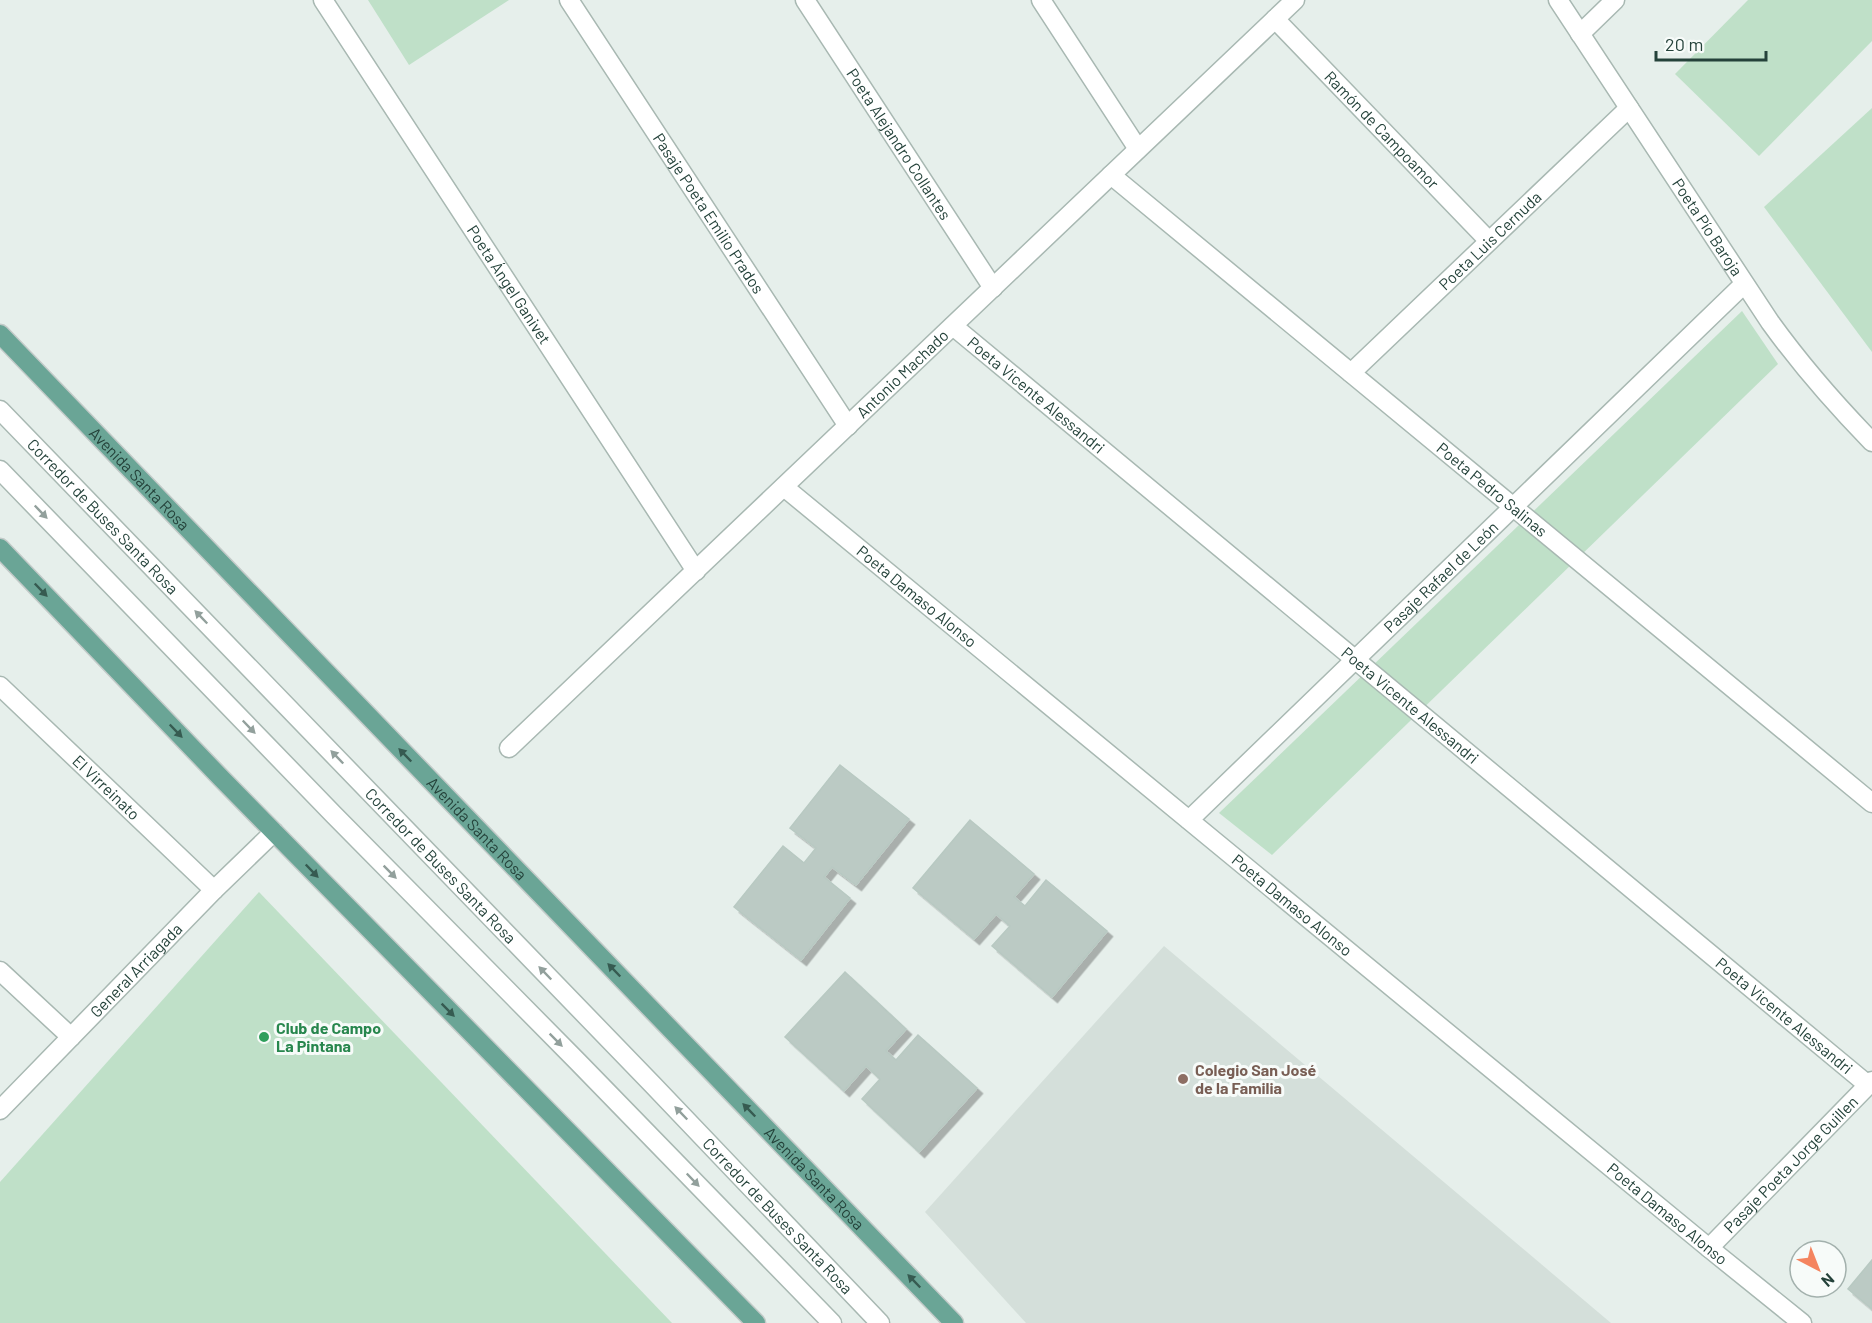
<svg xmlns="http://www.w3.org/2000/svg" width="1872" height="1323" font-family="Barlow,sans-serif">
	<defs>
		<filter id="shadow"><feDropShadow dx="5.5" dy="5.5" stdDeviation="0" flood-color="#0004"/></filter>
	</defs>
	<rect width="100%" height="100%" fill="#e6efeb"/>
	<path fill="#d4dfda" d="M1164,946L1611,1323H1026L925,1212Z"/>
	<g fill="#bfe0c8">
		<path d="M368,0H509L409,65Z"/>
		<path d="M1748,0H1872V41L1759,156L1675,74Z"/>
		<path d="M1872,108V352L1764,207Z"/>
		<path d="M1742,311L1778,364L1272,855L1219,813Z"/>
		<path d="M259,892L672,1323H0V1182Z"/>
	</g>
	<g fill="#bbcac4" stroke="#b8c9c2" stroke-width="1.5" filter="url(#shadow)">
		<path d="M840,765L909,819L856,885L832,867L824,877L850,898L801,960L734,907L783,846L804,863L816,848L790,828Z"/>
		<path d="M970,820L1034,874L1014,897L1025,906L1046,880L1107,931L1052,997L992,946L1010,926L996,914L974,939L913,888Z"/>
		<path d="M845,972L906,1029L886,1051L896,1060L918,1035L977,1088L919,1152L862,1099L880,1079L866,1066L844,1091L785,1037Z"/>
		<path d="M1872,1260V1309L1848,1289Z"/>
	</g>
	<g fill="none" stroke-linecap="round" stroke-linejoin="round">
		<defs>
			<g id="minor">
				<path id="s1" d="M323,0L696,571"/>
				<path id="s2" d="M569,0L848,426"/>
				<path id="s3" d="M805,0L993,288"/>
				<path d="M1041,0L1138,149"/>
				<path id="s4" d="M1558,0L1770,322C1801,365 1835,404 1872,442"/>
				<path id="s5" d="M1275,19L1489,241"/>
				<path d="M1580,34L1615,0"/>
				<path id="s6" d="M1111,175L1872,803"/>
				<path id="s7" d="M953,326L1868,1085"/>
				<path id="s8" d="M1351,373L1629,108"/>
				<path id="s9" d="M0,410L653,1085L880,1323"/>
				<path d="M0,470L334,815L578,1062L832,1323"/>
				<path id="s10" d="M784,487L1709,1248L1802,1323"/>
				<path id="s11" d="M0,686L214,890"/>
				<path id="s12" d="M509,748L1295,0"/>
				<path id="s13" d="M1189,820L1744,284"/>
				<path d="M0,971L71,1037"/>
				<path id="s14" d="M0,1110L214,890L274,832"/>
				<path id="s15" d="M1709,1248L1872,1081"/>
			</g>
			<g id="major">
				<path id="s16" d="M0,334L954,1323"/>
				<path d="M0,548L221,778L756,1323"/>
			</g>
		</defs>
		<use href="#minor" stroke="#a8b8b2" stroke-width="21"/>
		<use href="#major" stroke="#c2cac8" stroke-width="21"/>
		<use href="#minor" stroke="#fff" stroke-width="18"/>
		<use href="#major" stroke="#6aa596" stroke-width="18"/>
	</g>
	<defs><path id="oneway-solid" d="M-6-.8H1V-3.2L6.5 0L1 3.2V.8H-6Z" transform="scale(1.5)"/></defs>
	<g fill="#92a09c">
		<use href="#oneway-solid" transform="translate(41 512) rotate(46)"/>
		<use href="#oneway-solid" transform="translate(201 617) rotate(-134)"/>
		<use href="#oneway-solid" transform="translate(249 727) rotate(46)"/>
		<use href="#oneway-solid" transform="translate(337 757) rotate(-134)"/>
		<use href="#oneway-solid" transform="translate(390 872) rotate(45)"/>
		<use href="#oneway-solid" transform="translate(545 973) rotate(-134)"/>
		<use href="#oneway-solid" transform="translate(556 1040) rotate(45)"/>
		<use href="#oneway-solid" transform="translate(681 1113) rotate(-134)"/>
		<use href="#oneway-solid" transform="translate(693 1180) rotate(46)"/>
	</g>
	<g fill="#365b51">
		<use href="#oneway-solid" transform="translate(41 590) rotate(46)"/>
		<use href="#oneway-solid" transform="translate(176 731) rotate(46)"/>
		<use href="#oneway-solid" transform="translate(405 755) rotate(-134)"/>
		<use href="#oneway-solid" transform="translate(312 871) rotate(46)"/>
		<use href="#oneway-solid" transform="translate(614 970) rotate(-134)"/>
		<use href="#oneway-solid" transform="translate(448 1010) rotate(45)"/>
		<use href="#oneway-solid" transform="translate(749 1110) rotate(-134)"/>
		<use href="#oneway-solid" transform="translate(914 1281) rotate(-134)"/>
	</g>
	<circle fill="#2e9e5b" stroke="#f7fbf9" stroke-width="2" cx="264" cy="1037" r="6"/>
	<circle fill="#8d6e63" stroke="#f7fbf9" stroke-width="2" cx="1183" cy="1079" r="6"/>
	<g text-anchor="middle" stroke-width="6" stroke-linejoin="round" paint-order="stroke">
		<g font-size="16" fill="#24423a" stroke="#f7fbf9">
			<text dy="6" stroke="none"><textPath href="#s5" startOffset="154">Ramón de Campoamor</textPath></text>
			<text dy="6" stroke="none"><textPath href="#s3" startOffset="172">Poeta Alejandro Collantes</textPath></text>
			<text dy="6" stroke="none"><textPath href="#s2" startOffset="255">Pasaje Poeta Emilio Prados</textPath></text>
			<text dy="6" stroke="none"><textPath href="#s4" startOffset="272">Poeta Pío Baroja</textPath></text>
			<text dy="6" stroke="none"><textPath href="#s8" startOffset="192">Poeta Luis Cernuda</textPath></text>
			<text dy="6" stroke="none"><textPath href="#s1" startOffset="340">Poeta Ángel Ganivet</textPath></text>
			<text dy="6" stroke="none"><textPath href="#s12" startOffset="543">Antonio Machado</textPath></text>
			<text dy="6" stroke="none"><textPath href="#s7" startOffset="108">Poeta Vicente Alessandri</textPath></text>
			<text dy="6" stroke="none"><textPath href="#s16" startOffset="201">Avenida Santa Rosa</textPath></text>
			<text dy="6" stroke="none"><textPath href="#s6" startOffset="494">Poeta Pedro Salinas</textPath></text>
			<text dy="6" stroke="none"><textPath href="#s9" startOffset="148">Corredor de Buses Santa Rosa</textPath></text>
			<text dy="6" stroke="none"><textPath href="#s13" startOffset="350">Pasaje Rafael de León</textPath></text>
			<text dy="6" stroke="none"><textPath href="#s10" startOffset="172">Poeta Damaso Alonso</textPath></text>
			<text dy="6" stroke="none"><textPath href="#s7" startOffset="594">Poeta Vicente Alessandri</textPath></text>
			<text dy="6" stroke="none"><textPath href="#s11" startOffset="147">El Virreinato</textPath></text>
			<text dy="6" stroke="none"><textPath href="#s16" startOffset="687">Avenida Santa Rosa</textPath></text>
			<text dy="6" stroke="none"><textPath href="#s9" startOffset="634">Corredor de Buses Santa Rosa</textPath></text>
			<text dy="6" stroke="none"><textPath href="#s10" startOffset="658">Poeta Damaso Alonso</textPath></text>
			<text dy="6" stroke="none"><textPath href="#s14" startOffset="195">General Arriagada</textPath></text>
			<text dy="6" stroke="none"><textPath href="#s7" startOffset="1080">Poeta Vicente Alessandri</textPath></text>
			<text dy="6" stroke="none"><textPath href="#s15" startOffset="117">Pasaje Poeta Jorge Guillen</textPath></text>
			<text dy="6" stroke="none"><textPath href="#s16" startOffset="1173">Avenida Santa Rosa</textPath></text>
			<text dy="6" stroke="none"><textPath href="#s10" startOffset="1144">Poeta Damaso Alonso</textPath></text>
			<text dy="6" stroke="none"><textPath href="#s9" startOffset="1120">Corredor de Buses Santa Rosa</textPath></text>
		</g>
		<g font-size="16" font-weight="bold" fill="#27864d" stroke="#f7fbf9" text-anchor="start">
			<text x="276" y="1034">Club de Campo<tspan x="276" dy="18">La Pintana</tspan></text>
		</g>
		<g font-size="16" font-weight="bold" fill="#785e54" stroke="#f7fbf9" text-anchor="start">
			<text x="1195" y="1076">Colegio San José<tspan x="1195" dy="18">de la Familia</tspan></text>
		</g>
	</g>
	<g transform="translate(1818 1269) rotate(138)"><circle r="28" fill="#f7fbf9" stroke="#a3b1ad" stroke-width="1.5"/>
	<path d="M0-4.5L10 22L0 15L-10 22Z" fill="#f4845f"/>
	<text y="-9" font-size="16" font-weight="bold" text-anchor="middle" fill="#24423a">N</text>
	</g>
	<path d="M1656 51v9h110v-9" fill="none" stroke="#24423a" stroke-width="3"/>
	<text x="1665" y="51" font-size="18" fill="#24423a" stroke="#f7fbf9" stroke-width="4.5" paint-order="stroke">20 m</text>
</svg>
